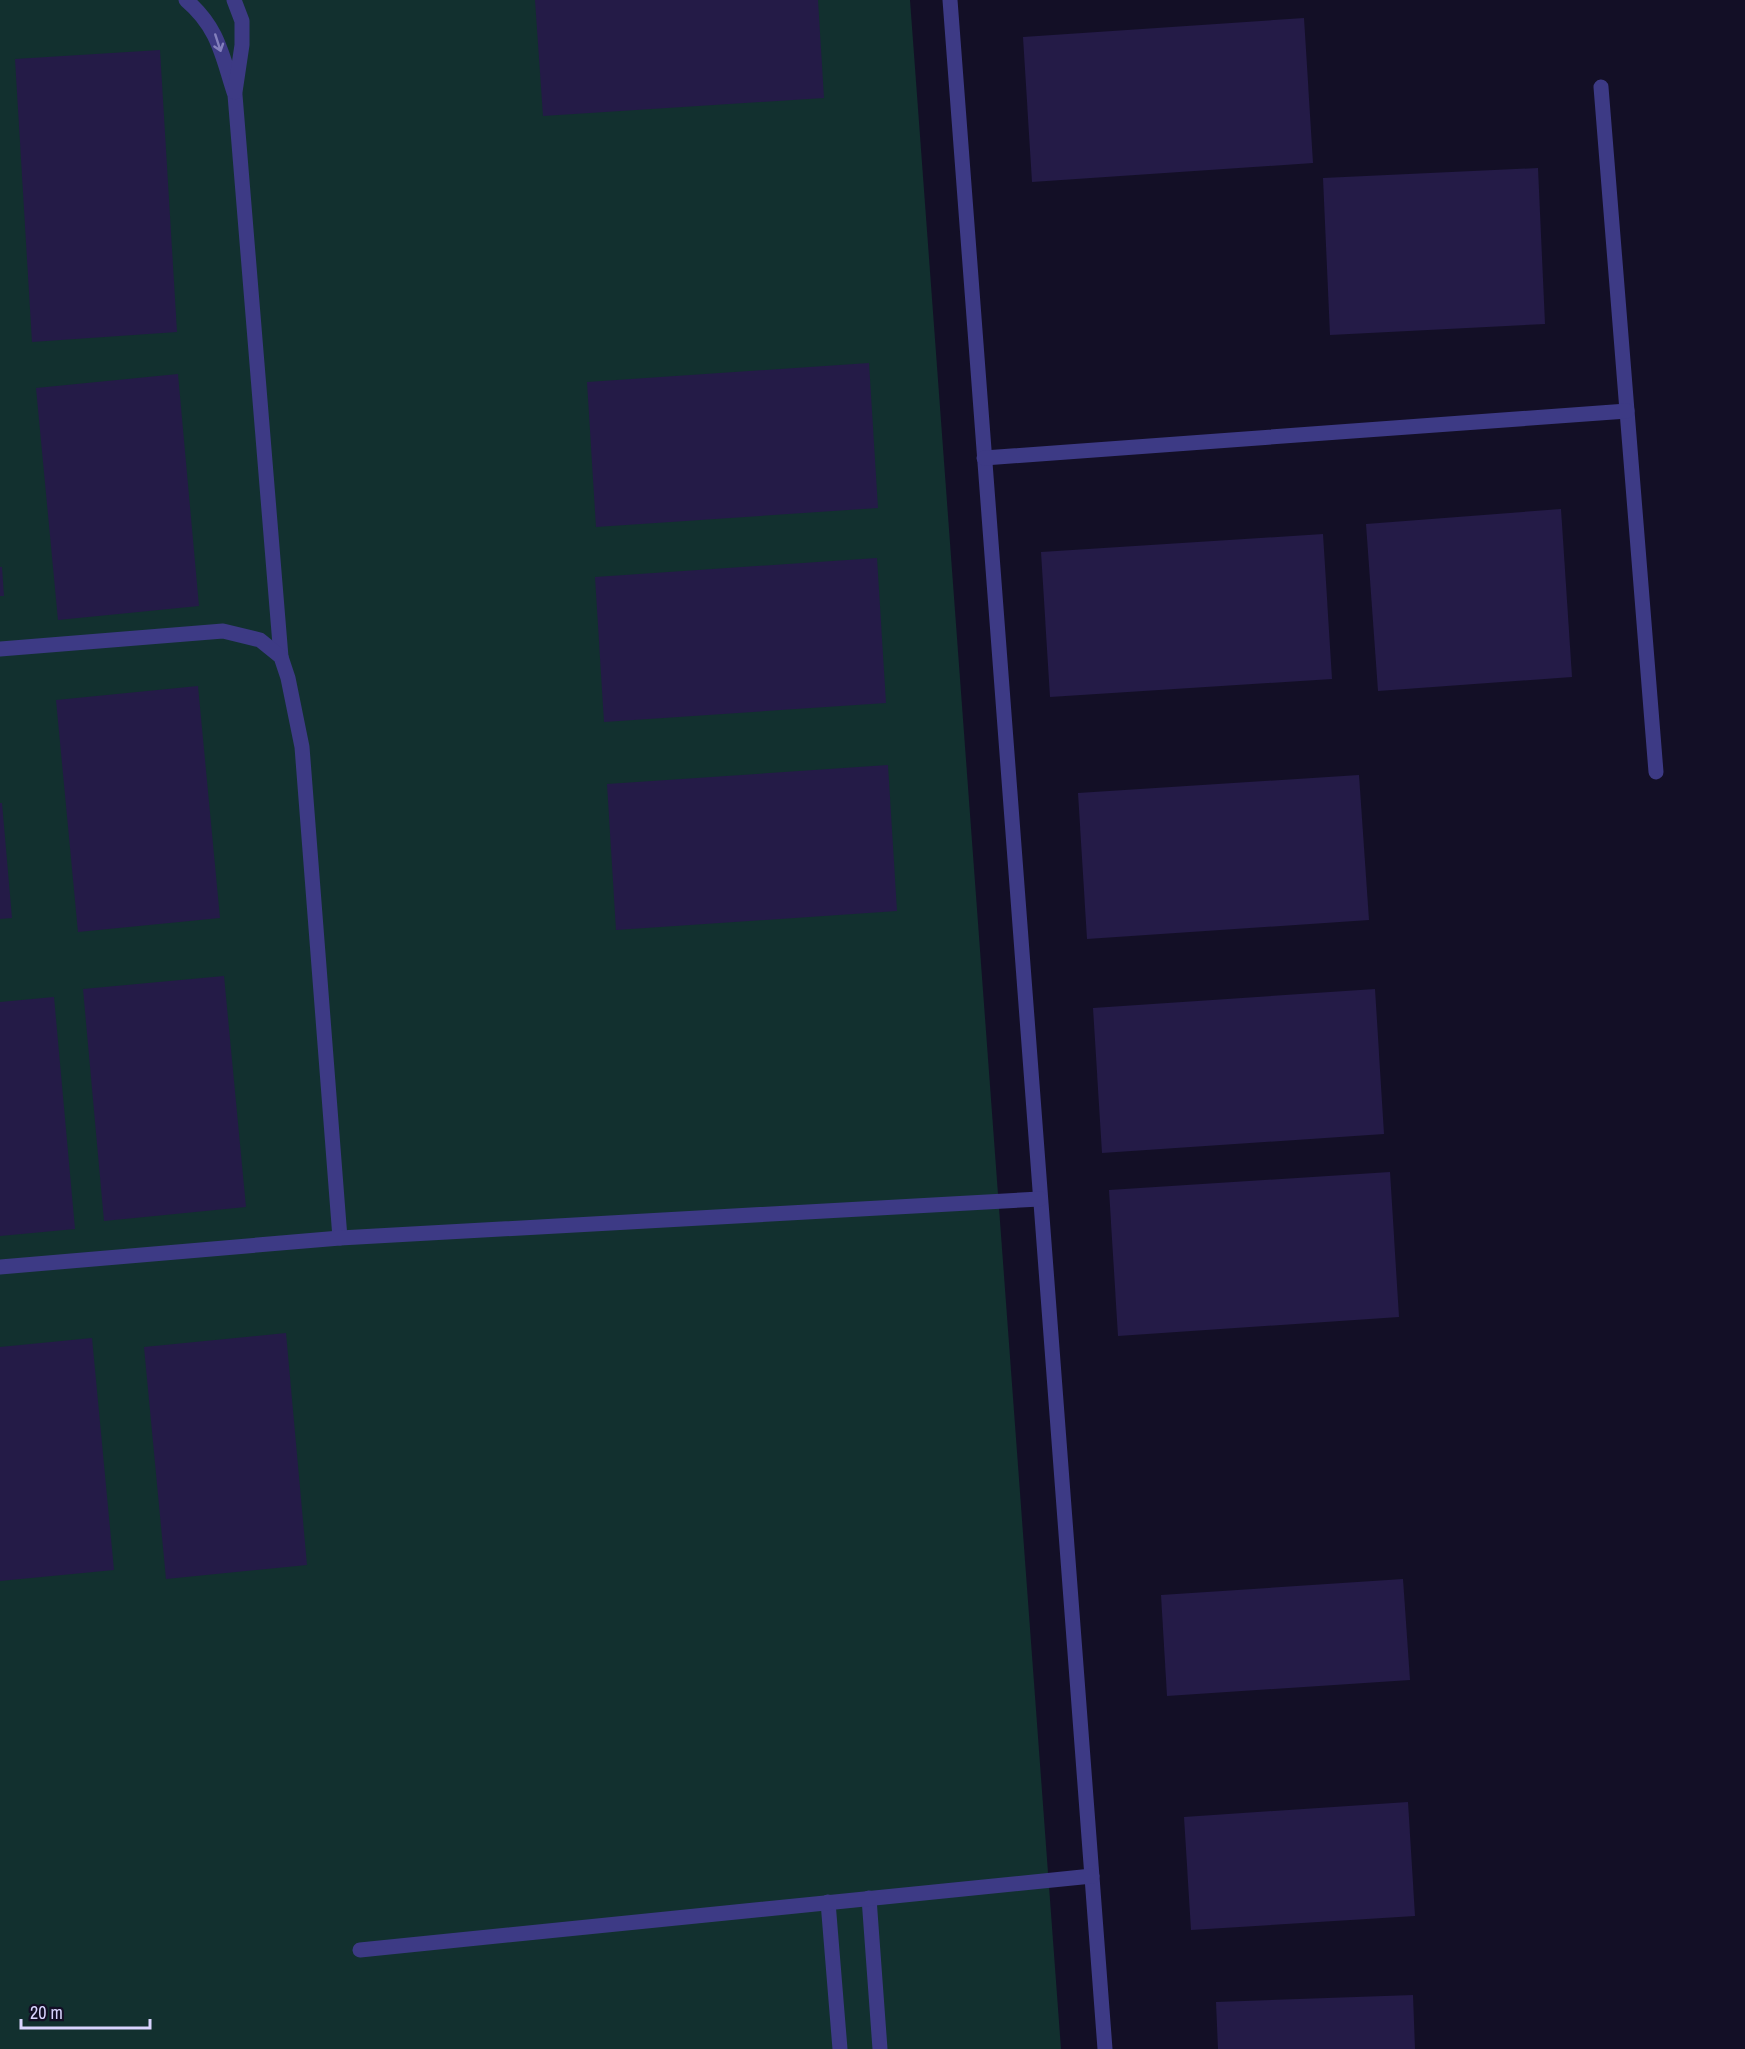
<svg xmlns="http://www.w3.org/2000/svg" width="1745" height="2049" font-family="'Archivo Narrow',sans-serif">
	<rect width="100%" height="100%" fill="#130f26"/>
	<path fill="#12302f" d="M0,0H910L1061,2049H0Z"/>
	<g fill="#241b47">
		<path d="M535,0H818L824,98L543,116Z"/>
		<path d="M1304,18L1313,163L1032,182L1023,37Z"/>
		<path d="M160,50L177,332L32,342L15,59Z"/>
		<path d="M1538,168L1545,324L1330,335L1323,178Z"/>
		<path d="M869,363L878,508L596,527L587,382Z"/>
		<path d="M178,374L199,606L58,620L36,388Z"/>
		<path d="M1561,509L1572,677L1378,691L1366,524Z"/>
		<path d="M1323,534L1332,679L1050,697L1041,552Z"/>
		<path d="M877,558L886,703L604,722L595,577Z"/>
		<path d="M0,567H2L4,596H0Z"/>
		<path d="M198,686L220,918L78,932L56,700Z"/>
		<path d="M888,765L897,911L616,930L607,784Z"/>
		<path d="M1359,775L1369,920L1087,939L1078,793Z"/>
		<path d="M0,803H2L12,918L0,919Z"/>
		<path d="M224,976L246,1207L104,1221L83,989Z"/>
		<path d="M1375,989L1384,1134L1102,1153L1093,1008Z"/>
		<path d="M54,997L75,1229L0,1236V1002Z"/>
		<path d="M1390,1172L1399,1317L1118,1336L1109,1190Z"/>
		<path d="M286,1333L307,1565L166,1579L144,1347Z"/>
		<path d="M92,1338L114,1570L0,1581V1347Z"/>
		<path d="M1403,1579L1410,1680L1167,1696L1161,1595Z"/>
		<path d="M1408,1802L1415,1916L1191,1930L1184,1817Z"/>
		<path d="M1413,1995L1415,2049H1218L1216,2002Z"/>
	</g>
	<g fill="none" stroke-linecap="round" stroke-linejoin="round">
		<g stroke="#3d3a85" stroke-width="15">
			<path d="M186,0C219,28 222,56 235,95L281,657"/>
			<path d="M234,0L242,21V45L235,92"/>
			<path d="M950,0L1105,2049"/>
			<path d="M1601,87L1656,772"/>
			<path d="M984,458L1627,411"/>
			<path d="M0,649L223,631L260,640L281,657L288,678L302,747L340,1238"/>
			<path d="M0,1267L340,1238L1040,1199"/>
			<path d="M869,1898L880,2049"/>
			<path d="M828,1902L840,2049"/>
			<path d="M360,1950L1092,1876"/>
		</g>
	</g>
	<defs><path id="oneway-shaft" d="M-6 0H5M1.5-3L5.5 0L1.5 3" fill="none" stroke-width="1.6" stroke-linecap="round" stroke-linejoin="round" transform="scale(1.5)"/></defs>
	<use stroke="#837fbc" href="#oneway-shaft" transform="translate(218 43) rotate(72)"/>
	<path d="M21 2019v9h129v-9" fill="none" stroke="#d9d4ff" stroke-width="3"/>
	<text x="30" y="2019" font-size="18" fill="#d9d4ff" stroke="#130f26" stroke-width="4.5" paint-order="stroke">20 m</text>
</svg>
